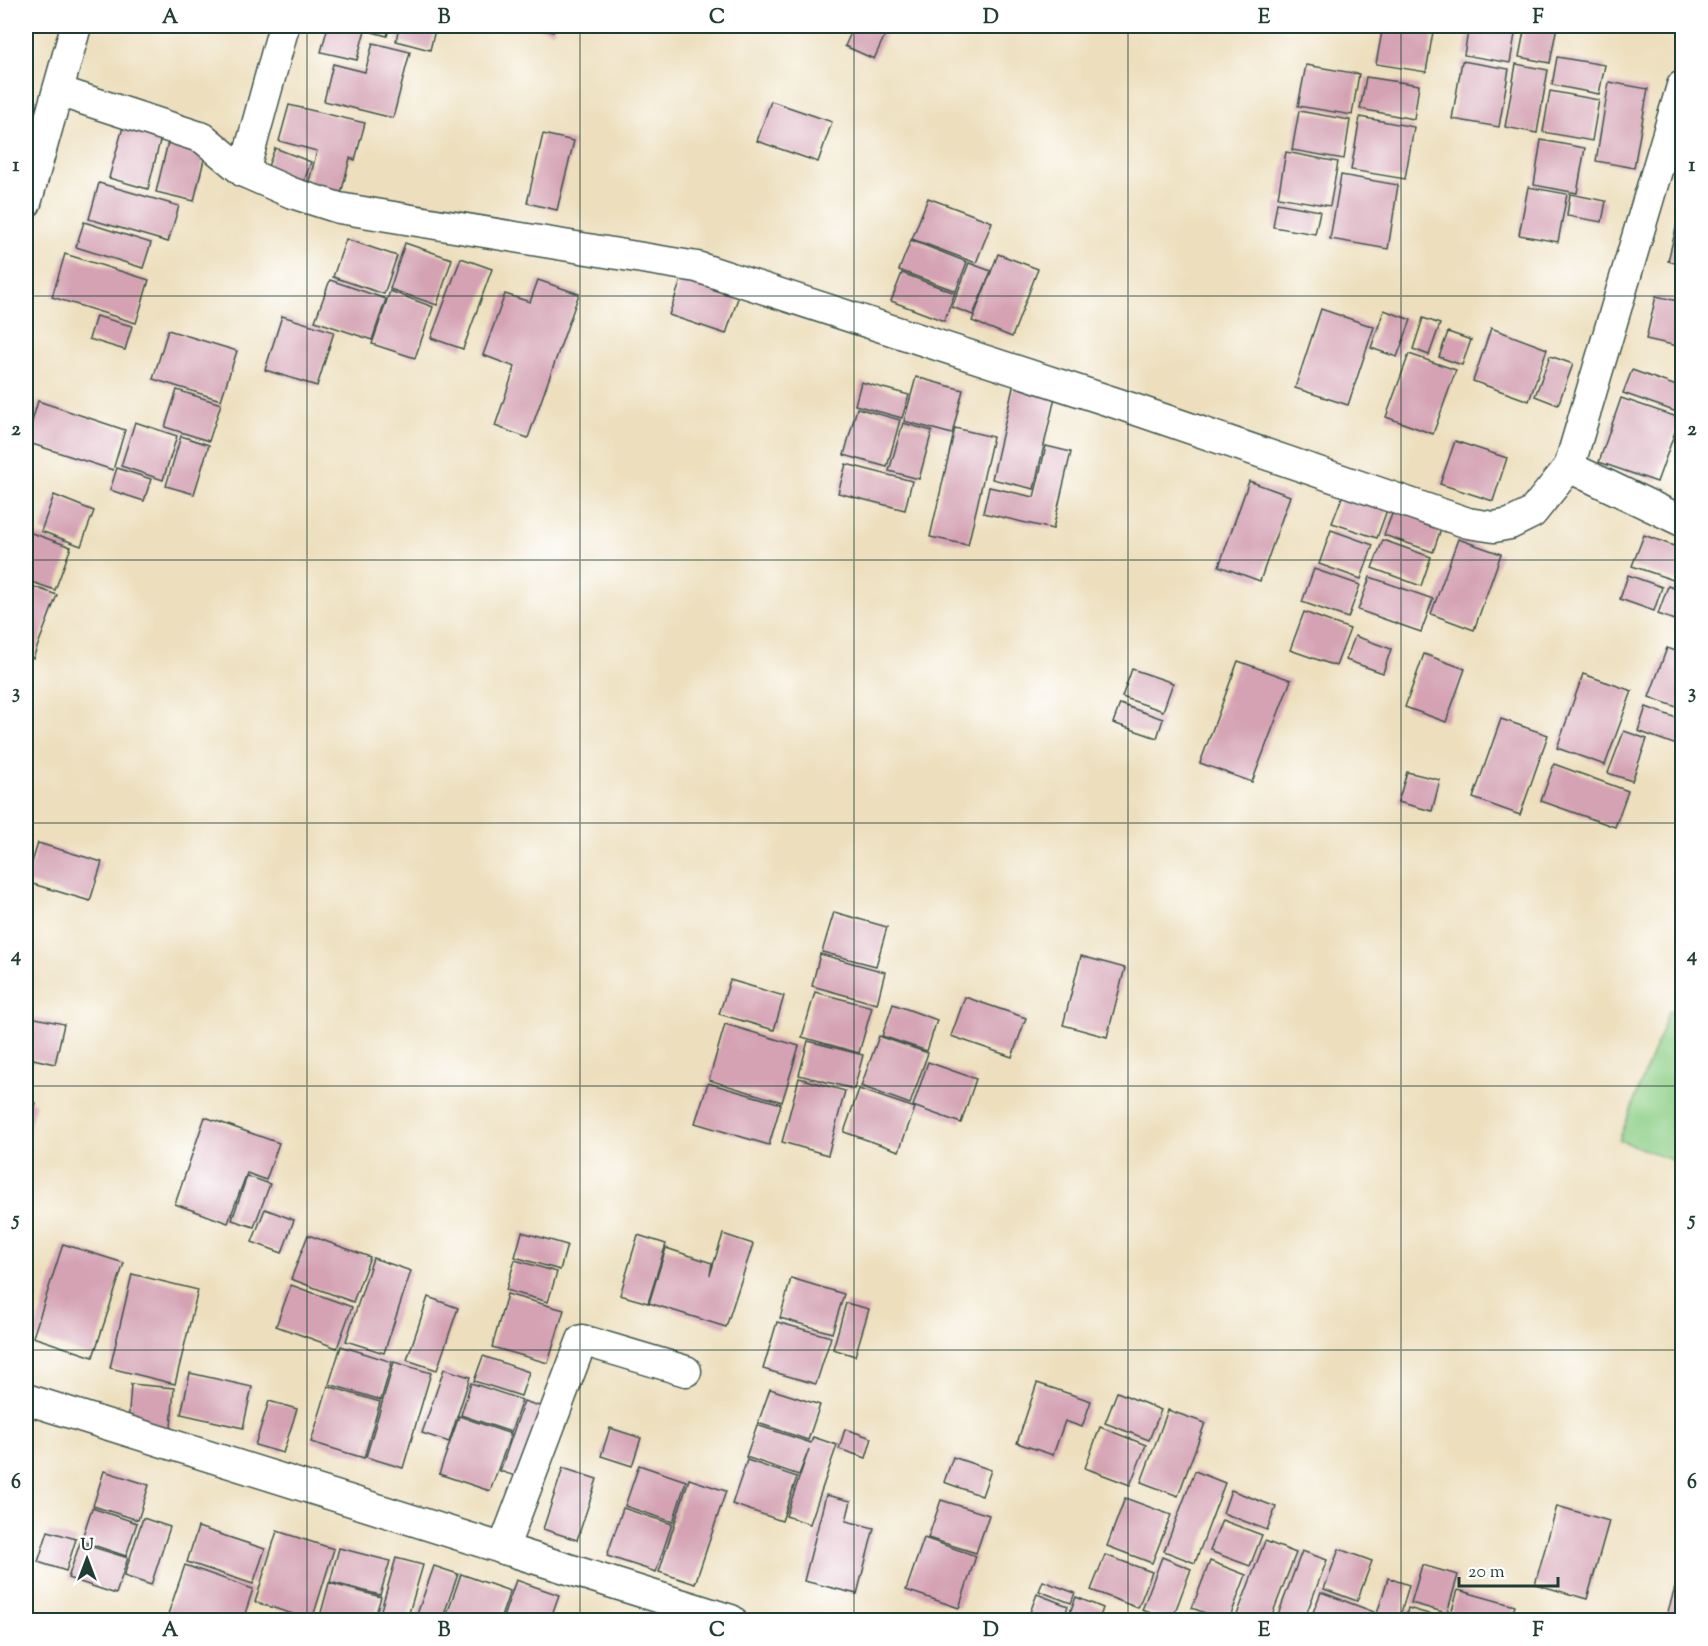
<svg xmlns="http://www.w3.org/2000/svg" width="1708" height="1646" font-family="'Sorts Mill Goudy',serif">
	<rect width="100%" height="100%" fill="#fff"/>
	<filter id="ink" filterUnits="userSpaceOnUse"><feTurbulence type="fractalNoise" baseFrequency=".0167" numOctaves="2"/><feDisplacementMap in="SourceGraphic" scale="12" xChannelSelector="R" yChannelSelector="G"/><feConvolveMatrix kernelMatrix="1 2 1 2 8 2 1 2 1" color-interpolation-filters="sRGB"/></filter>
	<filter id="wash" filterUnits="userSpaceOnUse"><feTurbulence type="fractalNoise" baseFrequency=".008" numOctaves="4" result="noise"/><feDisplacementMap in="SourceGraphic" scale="24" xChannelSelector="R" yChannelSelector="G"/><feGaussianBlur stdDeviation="1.35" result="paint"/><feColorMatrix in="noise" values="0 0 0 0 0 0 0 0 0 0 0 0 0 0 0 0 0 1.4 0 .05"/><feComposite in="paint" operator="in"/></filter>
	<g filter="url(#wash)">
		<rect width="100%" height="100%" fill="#eddfbd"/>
		<path fill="#8ecf87" stroke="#56865e" stroke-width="1.5" d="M1669,1011L1682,1016V1164L1619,1140Z"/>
		<g id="blocks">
			<g fill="#d4a2b3">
				<path d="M328,26H390L387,36L365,30L357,60L321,52Z"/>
				<path d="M399,26H436L430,50L396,41Z"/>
				<path d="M533,26H555L553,32Z"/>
				<path d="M854,26H863L885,35L874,59L845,46Z"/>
				<path d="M1383,26H1434L1426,72L1376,64Z"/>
				<path d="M1469,26H1494L1516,29L1510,63L1464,55Z"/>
				<path d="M1525,26H1557L1550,63L1519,57Z"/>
				<path d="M373,43L410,52L393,118L324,101L333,64L365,72Z"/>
				<path d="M1557,57L1605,65L1599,94L1552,85Z"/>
				<path d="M1462,61L1509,69L1499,127L1452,119Z"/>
				<path d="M1516,64L1548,70L1537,133L1505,127Z"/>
				<path d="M1306,65L1359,74L1352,115L1298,106Z"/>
				<path d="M1366,77L1419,85L1414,119L1360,109Z"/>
				<path d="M1609,82L1648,89L1634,168L1596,161Z"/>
				<path d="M1550,91L1599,100L1592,141L1543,132Z"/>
				<path d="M771,101L832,122L818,162L757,141Z"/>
				<path d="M289,105L365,123L355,160L350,158L341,194L308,185L317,151L279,141Z"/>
				<path d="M1299,111L1350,120L1344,159L1292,150Z"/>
				<path d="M1360,117L1414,127L1405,179L1351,170Z"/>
				<path d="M123,127L161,137L148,189L109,178Z"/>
				<path d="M543,134L574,141L557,210L527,203Z"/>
				<path d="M169,138L207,147L194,201L156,192Z"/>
				<path d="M1541,140L1585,148L1577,193L1534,185Z"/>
				<path d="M275,148L311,162L302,187L265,174Z"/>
				<path d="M1286,152L1338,162L1330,206L1278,197Z"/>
				<path d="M1341,175L1398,185L1388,249L1330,239Z"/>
				<path d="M99,183L179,206L168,242L89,219Z"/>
				<path d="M1528,187L1567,194L1558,242L1519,235Z"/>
				<path d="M1570,194L1606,201L1602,222L1567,216Z"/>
				<path d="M928,198L992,222L976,263L912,239Z"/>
				<path d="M1277,203L1320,211L1315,234L1273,227Z"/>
				<path d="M1678,220L1682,221V265L1668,261Z"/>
				<path d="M84,222L151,243L143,268L76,247Z"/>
				<path d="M346,239L397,256L384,294L333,277Z"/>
				<path d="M911,240L967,262L956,291L899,270Z"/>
				<path d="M405,243L452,259L437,305L390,289Z"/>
				<path d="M65,254L149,280L136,323L52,297Z"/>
				<path d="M998,254L1038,269L1012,337L972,321Z"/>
				<path d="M461,258L492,269L463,349L431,338Z"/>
				<path d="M969,263L991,271L973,315L952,307Z"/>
				<path d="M684,271L714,281L711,289L738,298L726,334L669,315Z"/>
				<path d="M902,273L955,293L944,321L891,301Z"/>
				<path d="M330,280L386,299L372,340L315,321Z"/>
				<path d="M538,280L579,294L528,438L495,426L515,367L483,355L505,294L530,302Z"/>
				<path d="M390,291L433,307L415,358L372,344Z"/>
				<path d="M1656,296L1682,302V347L1646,339Z"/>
				<path d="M1321,309L1374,327L1348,405L1295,388Z"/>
				<path d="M1384,310L1411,320L1397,357L1371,348Z"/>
				<path d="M96,316L132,326L125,350L89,339Z"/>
				<path d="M282,316L334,332L317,386L265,370Z"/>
				<path d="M1423,318L1440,324L1429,355L1413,349Z"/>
				<path d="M1491,328L1547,349L1529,401L1473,381Z"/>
				<path d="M168,330L237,351L221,400L153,379Z"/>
				<path d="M1448,332L1471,340L1462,365L1439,357Z"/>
				<path d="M1409,354L1456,370L1433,434L1386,417Z"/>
				<path d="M1550,356L1573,364L1558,405L1535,396Z"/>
				<path d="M1632,370L1682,388V397L1677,412L1623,393Z"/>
				<path d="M916,377L963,390L952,434L904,421Z"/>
				<path d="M861,382L909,395L902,418L855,405Z"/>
				<path d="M1014,383L1056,393L1034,489L992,479Z"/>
				<path d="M177,390L221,404L209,441L165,427Z"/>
				<path d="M1621,398L1680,418L1657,482L1599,462Z"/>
				<path d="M38,401L125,430L113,470L26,442Z"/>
				<path d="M857,408L900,420L887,467L844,455Z"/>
				<path d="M135,422L177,436L163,480L121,466Z"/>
				<path d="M903,423L932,431L919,479L889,471Z"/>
				<path d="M955,428L993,437L968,545L930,537Z"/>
				<path d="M181,436L209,445L194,494L166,486Z"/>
				<path d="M1455,441L1507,458L1493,501L1440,484Z"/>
				<path d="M1046,446L1071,452L1053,529L983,513L989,487L1034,497Z"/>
				<path d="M846,464L912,481L905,510L838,493Z"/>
				<path d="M117,468L151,479L144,501L110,490Z"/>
				<path d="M1249,481L1290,496L1260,581L1219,566Z"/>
				<path d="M1344,492L1388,507L1377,538L1332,523Z"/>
				<path d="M54,495L94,511L81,546L41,531Z"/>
				<path d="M1394,509L1442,526L1433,552L1384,535Z"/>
				<path d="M1331,530L1373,545L1361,579L1319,564Z"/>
				<path d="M26,531L71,547L55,590L26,580Z"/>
				<path d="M1644,535L1682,549V574L1679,582L1632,566Z"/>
				<path d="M1458,539L1501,554L1474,630L1431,614Z"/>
				<path d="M1383,540L1431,557L1421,586L1372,568Z"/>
				<path d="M1314,569L1360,585L1348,618L1302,602Z"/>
				<path d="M1628,575L1662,587L1654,611L1620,599Z"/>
				<path d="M1370,577L1433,599L1421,632L1358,610Z"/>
				<path d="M26,584L57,595L33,658L26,656Z"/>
				<path d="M1668,586L1682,591V623L1658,614Z"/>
				<path d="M1304,612L1350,629L1336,666L1290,650Z"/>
				<path d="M1355,636L1391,649L1383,673L1346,660Z"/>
				<path d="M1667,648L1682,653V709L1649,697Z"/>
				<path d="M1424,654L1465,669L1446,722L1405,707Z"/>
				<path d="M1238,661L1291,680L1252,782L1200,763Z"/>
				<path d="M1132,669L1173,683L1163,711L1122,697Z"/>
				<path d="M1583,674L1632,691L1605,765L1557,748Z"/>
				<path d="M1120,704L1163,719L1157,738L1113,723Z"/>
				<path d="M1646,707L1682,720V747L1638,731Z"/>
				<path d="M1501,719L1548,735L1520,815L1473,798Z"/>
				<path d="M1624,731L1647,739L1632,781L1608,773Z"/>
				<path d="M1554,764L1628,791L1615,827L1541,801Z"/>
				<path d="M1407,772L1440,780L1432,811L1398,802Z"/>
				<path d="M1682,804V828L1675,825Z"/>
				<path d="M38,843L102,862L90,901L26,882Z"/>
				<path d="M834,912L887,927L876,966L822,952Z"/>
				<path d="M820,954L885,972L877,1004L812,986Z"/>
				<path d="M1081,956L1125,968L1107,1037L1063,1025Z"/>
				<path d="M730,980L784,996L774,1030L719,1014Z"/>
				<path d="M815,992L872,1007L859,1053L802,1037Z"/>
				<path d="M965,997L1026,1018L1012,1057L951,1036Z"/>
				<path d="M893,1004L937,1020L927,1051L882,1036Z"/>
				<path d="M26,1016L64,1024L55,1064L33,1059L29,1077L26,1076Z"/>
				<path d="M725,1024L799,1046L782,1102L709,1080Z"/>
				<path d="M879,1036L928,1053L910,1104L861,1086Z"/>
				<path d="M808,1041L863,1055L854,1089L799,1075Z"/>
				<path d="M928,1062L976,1079L961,1123L913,1106Z"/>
				<path d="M799,1078L845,1091L828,1155L782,1142Z"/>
				<path d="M708,1083L781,1104L769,1145L695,1123Z"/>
				<path d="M859,1089L915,1108L899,1151L844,1132Z"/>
				<path d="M26,1100L36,1103L26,1140Z"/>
				<path d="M205,1117L279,1143L266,1180L247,1173L228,1223L175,1204Z"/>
				<path d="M247,1176L270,1184L254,1227L232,1220Z"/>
				<path d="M265,1209L294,1220L282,1253L252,1242Z"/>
				<path d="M522,1232L567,1245L560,1270L515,1257Z"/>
				<path d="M723,1234L753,1244L726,1327L649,1303L666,1248L712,1263L710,1275Z"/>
				<path d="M308,1235L370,1257L353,1302L291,1279Z"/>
				<path d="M638,1235L666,1244L648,1303L620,1295Z"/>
				<path d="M63,1244L124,1263L93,1357L33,1337Z"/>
				<path d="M373,1258L411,1271L384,1353L346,1341Z"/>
				<path d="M515,1260L557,1272L548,1302L506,1290Z"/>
				<path d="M132,1274L198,1290L175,1384L110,1368Z"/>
				<path d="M791,1278L844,1294L832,1333L780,1318Z"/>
				<path d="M291,1285L352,1307L337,1348L276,1326Z"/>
				<path d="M507,1294L564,1310L548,1363L492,1347Z"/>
				<path d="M428,1297L458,1308L437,1370L407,1360Z"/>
				<path d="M846,1303L869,1309L855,1356L833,1349Z"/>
				<path d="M777,1322L831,1337L816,1384L763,1369Z"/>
				<path d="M341,1346L392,1362L381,1400L329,1384Z"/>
				<path d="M483,1356L529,1372L521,1396L474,1381Z"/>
				<path d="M394,1362L431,1373L403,1468L366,1457Z"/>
				<path d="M444,1369L470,1377L449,1442L422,1433Z"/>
				<path d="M190,1373L252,1387L243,1428L181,1414Z"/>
				<path d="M471,1383L522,1400L511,1432L461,1415Z"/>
				<path d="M1037,1383L1091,1401L1082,1427L1065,1421L1053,1455L1017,1443Z"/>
				<path d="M131,1384L174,1388L171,1428L128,1425Z"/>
				<path d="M328,1386L380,1402L364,1458L311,1442Z"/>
				<path d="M770,1389L820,1405L808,1440L758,1423Z"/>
				<path d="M1117,1392L1161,1410L1149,1440L1105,1423Z"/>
				<path d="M269,1401L297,1409L283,1453L255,1445Z"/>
				<path d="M524,1401L548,1409L524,1479L500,1471Z"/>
				<path d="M1168,1410L1205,1423L1178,1496L1141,1482Z"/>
				<path d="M459,1416L511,1434L490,1491L439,1474Z"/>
				<path d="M757,1425L811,1443L813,1437L837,1445L810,1524L786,1516L809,1449L799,1475L746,1457Z"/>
				<path d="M1100,1427L1146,1445L1130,1485L1085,1468Z"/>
				<path d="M610,1428L641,1438L632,1466L601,1456Z"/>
				<path d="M845,1429L872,1438L866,1458L839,1449Z"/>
				<path d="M953,1457L991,1470L982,1496L944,1482Z"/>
				<path d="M747,1460L797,1477L782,1521L732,1504Z"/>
				<path d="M639,1465L686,1481L673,1522L625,1506Z"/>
				<path d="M563,1468L597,1479L577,1540L543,1529Z"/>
				<path d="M104,1471L149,1485L138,1520L93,1506Z"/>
				<path d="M1195,1471L1225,1483L1195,1563L1164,1551Z"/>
				<path d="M689,1479L726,1491L695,1584L659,1572Z"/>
				<path d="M1231,1490L1276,1507L1267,1530L1223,1513Z"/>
				<path d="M826,1495L851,1501L846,1521L874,1528L857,1594L804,1581Z"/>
				<path d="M1125,1498L1171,1515L1152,1563L1107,1546Z"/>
				<path d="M941,1500L989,1515L976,1553L928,1538Z"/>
				<path d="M1557,1506L1609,1521L1587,1599L1535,1584Z"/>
				<path d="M92,1508L137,1523L126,1556L81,1541Z"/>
				<path d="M623,1508L672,1524L656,1572L607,1556Z"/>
				<path d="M143,1518L170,1527L151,1585L124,1576Z"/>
				<path d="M1222,1520L1262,1535L1250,1566L1210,1551Z"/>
				<path d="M198,1527L265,1549L253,1584L187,1562Z"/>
				<path d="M48,1531L76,1539L66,1571L38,1562Z"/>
				<path d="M277,1531L334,1549L312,1620L255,1602Z"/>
				<path d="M924,1538L976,1556L959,1608L906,1590Z"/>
				<path d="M1265,1541L1296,1553L1270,1620H1235Z"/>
				<path d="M80,1543L128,1558L116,1594L68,1578Z"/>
				<path d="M339,1548L390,1561L380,1595L330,1582Z"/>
				<path d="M1339,1549L1372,1561L1357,1601L1324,1589Z"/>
				<path d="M1302,1551L1327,1560L1304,1620H1276Z"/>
				<path d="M1105,1555L1152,1572L1138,1608L1091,1590Z"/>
				<path d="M1162,1557L1191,1569L1172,1620L1142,1610Z"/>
				<path d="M396,1558L423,1565L407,1620H378Z"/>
				<path d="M1210,1561L1246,1575L1229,1620H1224L1192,1608Z"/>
				<path d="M185,1565L253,1589L243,1620H166Z"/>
				<path d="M1422,1565L1458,1575L1447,1613L1411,1603Z"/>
				<path d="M434,1566L458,1574L442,1620H415Z"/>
				<path d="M461,1574L510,1591L500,1620H445Z"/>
				<path d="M1388,1578L1409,1585L1399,1620H1375Z"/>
				<path d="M516,1580L559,1595L550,1620H502Z"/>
				<path d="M1043,1581L1075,1593L1071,1603L1039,1591Z"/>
				<path d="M1677,1581L1682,1582V1620L1666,1618Z"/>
				<path d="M329,1583L381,1597L374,1620H319Z"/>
				<path d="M1458,1590L1515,1606L1510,1620H1449Z"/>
				<path d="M1321,1592L1374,1612L1371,1620H1310Z"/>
				<path d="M1037,1594L1068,1606L1063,1620H1027Z"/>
				<path d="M1076,1597L1103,1608L1099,1620H1067Z"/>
				<path d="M1408,1608L1443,1618V1620H1405Z"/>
			</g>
		</g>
	</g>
	<g filter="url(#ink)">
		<use href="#blocks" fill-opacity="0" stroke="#3e5549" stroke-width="1.5"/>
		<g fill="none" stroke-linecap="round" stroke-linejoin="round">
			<defs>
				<g id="street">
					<path d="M58,91L203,138L244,172L292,193L339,208L697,267L1119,404L1468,523L1494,527L1510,524L1532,513L1569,467L1682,86"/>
					<path d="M244,172L284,26"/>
					<path d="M26,203L76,26"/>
					<path d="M1569,467L1682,521"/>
					<path d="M26,1399L731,1620"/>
					<path d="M503,1549L582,1340L686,1371"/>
				</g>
			</defs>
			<use href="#street" stroke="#3e5549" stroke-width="33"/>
			<use href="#street" stroke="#fff" stroke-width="30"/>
		</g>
	</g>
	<path fill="none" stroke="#1f3d34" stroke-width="1.5" stroke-opacity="0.55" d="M307,26V1620M580,26V1620M854,26V1620M1128,26V1620M1401,26V1620M26,296H1682M26,560H1682M26,823H1682M26,1086H1682M26,1350H1682"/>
	<rect width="1708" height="1646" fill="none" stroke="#fff" stroke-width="66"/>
	<g transform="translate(87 1559)" stroke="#ffffff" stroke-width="4.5" paint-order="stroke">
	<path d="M0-4.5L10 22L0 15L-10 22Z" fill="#1f3d34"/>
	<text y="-9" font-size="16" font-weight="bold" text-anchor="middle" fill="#1f3d34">U</text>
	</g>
	<path d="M1459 1577v9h99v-9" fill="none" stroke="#1f3d34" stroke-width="3"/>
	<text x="1468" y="1577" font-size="18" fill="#1f3d34" stroke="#ffffff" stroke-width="4.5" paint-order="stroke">20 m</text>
	<rect x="33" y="33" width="1642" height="1580" fill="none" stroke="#1f3d34" stroke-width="2"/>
	<g font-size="20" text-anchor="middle" font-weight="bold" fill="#1f3d34">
		<text x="170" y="23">A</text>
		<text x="444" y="23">B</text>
		<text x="717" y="23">C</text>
		<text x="991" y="23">D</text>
		<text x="1264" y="23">E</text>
		<text x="1538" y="23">F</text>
		<text x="16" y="171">1</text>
		<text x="1692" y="171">1</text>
		<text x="16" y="435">2</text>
		<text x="1692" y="435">2</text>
		<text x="16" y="698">3</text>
		<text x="1692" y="698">3</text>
		<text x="16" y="961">4</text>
		<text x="1692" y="961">4</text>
		<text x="16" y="1225">5</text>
		<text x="1692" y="1225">5</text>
		<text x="16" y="1488">6</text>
		<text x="1692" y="1488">6</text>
		<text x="170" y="1636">A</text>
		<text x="444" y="1636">B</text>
		<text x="717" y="1636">C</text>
		<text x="991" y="1636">D</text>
		<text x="1264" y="1636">E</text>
		<text x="1538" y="1636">F</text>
	</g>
</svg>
